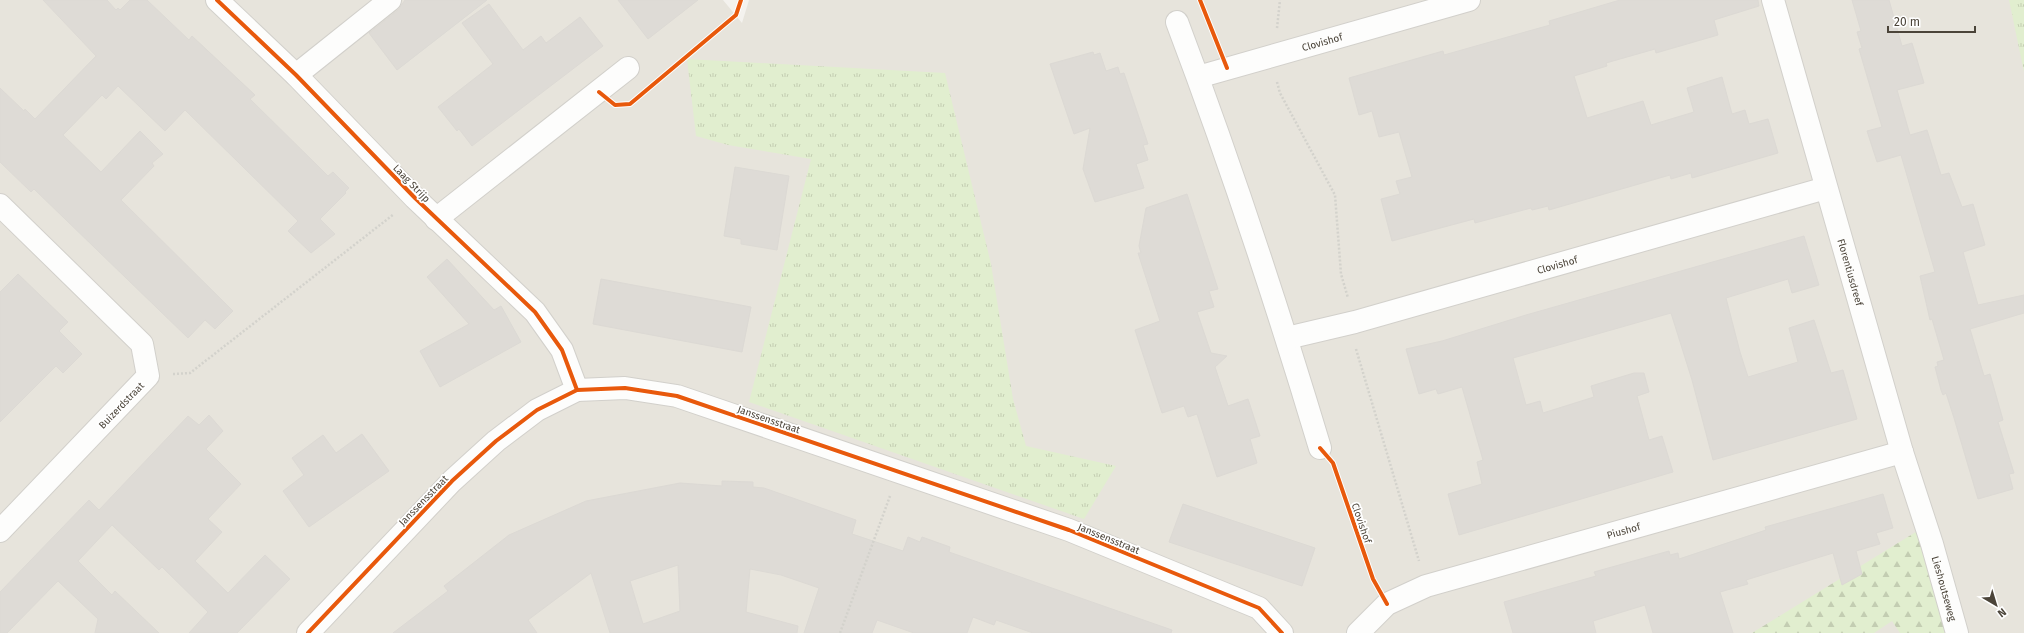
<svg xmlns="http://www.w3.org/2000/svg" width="2024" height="633" font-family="'Fira Sans',sans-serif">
	<defs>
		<pattern id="grass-tufts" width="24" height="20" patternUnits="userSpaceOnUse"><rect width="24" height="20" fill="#e1eecf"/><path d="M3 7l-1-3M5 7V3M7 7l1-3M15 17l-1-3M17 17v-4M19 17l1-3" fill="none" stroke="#c3cdb2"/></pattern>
		<pattern id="forest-firs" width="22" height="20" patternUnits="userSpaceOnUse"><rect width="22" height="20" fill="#e1eecf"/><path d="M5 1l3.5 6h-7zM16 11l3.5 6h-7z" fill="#c3cdb2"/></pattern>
	</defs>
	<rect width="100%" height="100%" fill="#f4f2ee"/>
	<path fill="#e7e4dc" d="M0,0H723L742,23L749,0H2019L2024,20V633H0Z"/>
	<g fill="url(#grass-tufts)">
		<path d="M2009,0H2024V72Z"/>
		<path d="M687,59L945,73L991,264L1013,399L1026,446L1116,466L1084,519L749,402L811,159L728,145L696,136Z"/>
	</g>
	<path fill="url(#forest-firs)" d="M1919,530L1947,633H1900L1892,621L1874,633H1752Z"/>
	<g fill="#dedbd6" stroke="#dcd9d4" fill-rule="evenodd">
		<path d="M43,0H107L116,10L118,8L120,10L130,0H147L189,40L192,36L255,95L250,99L321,169L328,176L333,172L349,188L345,192L346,193L320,219L335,234L311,253L288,231L298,221L185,110L165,131L118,86L106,99L102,95L63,135L101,172L140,131L163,154L152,163L154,166L121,200L233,311L215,329L205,320L188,338L34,189L31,192L0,162V88L24,111L25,109L35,119L96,56Z"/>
		<path d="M405,0H487L397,70L369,33L398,10Z"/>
		<path d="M618,0H698L648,39Z"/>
		<path d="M1620,0H1758L1759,6L1714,20L1718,35L1656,53L1655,49L1606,63L1607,66L1574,76L1587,118L1643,101L1651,125L1694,112L1687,88L1722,77L1732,114L1745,110L1749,124L1768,119L1778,153L1692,178L1691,173L1671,179L1670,175L1549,210L1548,206L1532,210L1531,208L1475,223L1474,219L1392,241L1381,199L1400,194L1396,181L1412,177L1399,132L1379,137L1372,111L1359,115L1349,78L1443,51L1444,55L1550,25L1549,21Z"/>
		<path d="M1852,0H1889L1902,46L1912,43L1924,83L1897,90L1910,135L1927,130L1941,175L1949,173L1962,207L1973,204L1985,245L1963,252L1978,305L2024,295V313L1970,329L1984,376L1990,374L2003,420L1998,422L2014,473L2009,474L2013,489L1978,499L1954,418L1946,393L1943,395L1941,390L1935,367L1938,366L1937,362L1944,360L1932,319L1930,320L1920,276L1935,272L1901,155L1877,162L1868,134L1867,131L1882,127L1859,49L1862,48L1857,32L1861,31Z"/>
		<path d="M489,4L523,50L541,36L546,43L580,17L603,46L472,146L459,129L457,131L438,107L493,64L462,23Z"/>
		<path d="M1093,52L1094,55L1100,53L1106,71L1118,67L1120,74L1124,73L1148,144L1143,145L1148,160L1136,164L1144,188L1095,202L1083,169L1090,128L1074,134L1050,64Z"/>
		<path d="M735,167L789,176L777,250L741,244V239L724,236Z"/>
		<path d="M1187,194L1218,289L1209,291L1214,307L1197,312L1211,353L1227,356L1215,367L1228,406L1248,399L1260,436L1250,439L1257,463L1217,477L1197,414L1188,417L1184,406L1162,413L1135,330L1160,321L1138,253H1141L1139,246L1146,208Z"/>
		<path d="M1804,236L1819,285L1792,293L1788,279L1726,298L1740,352L1748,377L1798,362L1789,328L1814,320L1831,373L1843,370L1857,419L1713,460L1692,380L1671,313L1513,358L1526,405L1540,401L1543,413L1594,397L1591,386L1634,373H1644L1649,392L1637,396L1649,440L1662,436L1673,472L1459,535L1448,494L1482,484L1477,462L1483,460L1462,387L1438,394L1436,389L1419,394L1406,349L1442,341L1526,315Z"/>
		<path d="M447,259L494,310L501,306L521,342L440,387L420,351L469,324L427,277Z"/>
		<path d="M18,274L68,322L59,331L82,354L63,373L56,366L0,422V292Z"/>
		<path d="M601,279L751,307L742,352L593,324Z"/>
		<path d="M209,415L223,431L206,449L241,484L208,519L222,532L195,561L228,593L265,555L290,579L237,633H189L208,612L162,567L159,570L112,525L78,561L112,595L115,591L159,633H95L98,619L58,581L7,633H0V592L89,500L99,510L188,416L199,425Z"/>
		<path d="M362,434L389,471L309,527L283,491L304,475L292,458L323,435L336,453Z"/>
		<path d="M722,481L753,482V487L764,488L856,520L852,534L903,551L908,537L920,542L922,537L950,547L949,552L1172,630L1171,633H1033L996,620L994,625L973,617L967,633H914L877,620L872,633H804L819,588L781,575L750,569L746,612L798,626L797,633H610L591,573L528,620L537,633H393L448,591L444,586L509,535L586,501L680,483L722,486ZM678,565L680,611L643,624L630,581Z"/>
		<path d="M1883,494L1893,528L1876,533L1880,544L1856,551L1862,574L1842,585L1833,553L1746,580L1748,584L1720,592L1733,633H1653L1645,605L1593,621L1596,633H1513L1504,602L1596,576L1594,572L1669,551L1670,555L1678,553L1679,559L1766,530L1765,527Z"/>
		<path d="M1183,504L1315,548L1302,586L1169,542Z"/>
	</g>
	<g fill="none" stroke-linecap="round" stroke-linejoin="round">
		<defs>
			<g id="minor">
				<path d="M217,0L296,75L415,198L535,312L562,350L577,390"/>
				<path id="s1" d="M1773,0L1902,452L1932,544L1957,633"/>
				<path d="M1177,22C1230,162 1277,305 1320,448"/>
				<path d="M296,75L390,0"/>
				<path id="s2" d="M1198,77L1469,0"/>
				<path d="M0,205L142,344L148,376L0,531"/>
				<path d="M436,219L628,68"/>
				<path id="s3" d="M1287,338L1355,322L1826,188"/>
				<path d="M308,633L452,481L496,441L537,410L577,390L625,388L677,396L1069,530L1259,608L1282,633"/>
				<path id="s4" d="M1358,633L1387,604L1426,586L1902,452"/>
			</g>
		</defs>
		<use href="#minor" stroke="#d2d0cb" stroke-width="24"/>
		<g stroke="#d3d2cc" stroke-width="2.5" stroke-dasharray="2 2" stroke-linecap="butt">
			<path d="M1277,28L1280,0"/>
			<path d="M1277,82L1280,93L1335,195L1341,274L1348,298"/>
			<path d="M1356,349L1419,561"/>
			<path d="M173,374L190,373L394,214"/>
			<path d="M840,633L890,496"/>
		</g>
		<use href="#minor" stroke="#fdfdfc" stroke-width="22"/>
		<defs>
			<g id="cycleway">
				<path d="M217,0L296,75L415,198L535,312L562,350L577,390"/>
				<path d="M1200,0L1227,68"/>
				<path d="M599,92L615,105L630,104L736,15L741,0"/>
				<path d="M1320,448L1333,463L1373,579L1387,604"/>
				<path d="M308,633L452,481L496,441L537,410L577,390L625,388L677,396L1069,530L1259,608L1282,633"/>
			</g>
		</defs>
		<use href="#cycleway" stroke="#fff" stroke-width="6"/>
		<use href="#cycleway" stroke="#e8590c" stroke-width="4"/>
	</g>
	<g text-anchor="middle" stroke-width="3.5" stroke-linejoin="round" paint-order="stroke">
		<g font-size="10" fill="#4b4439" stroke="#fff">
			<text dy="4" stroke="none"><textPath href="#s2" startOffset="129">Clovishof</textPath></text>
			<text transform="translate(412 183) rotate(46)" y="4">Laag Strijp</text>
			<text dy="4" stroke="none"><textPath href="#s3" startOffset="280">Clovishof</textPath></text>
			<text dy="4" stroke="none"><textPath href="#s1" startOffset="283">Florentiusdreef</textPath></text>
			<text transform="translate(121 405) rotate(-46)" y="4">Buizerdstraat</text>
			<text transform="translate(769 419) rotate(19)" y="4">Janssensstraat</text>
			<text transform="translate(423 500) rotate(-46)" y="4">Janssensstraat</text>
			<text transform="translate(1362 523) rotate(71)" y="4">Clovishof</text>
			<text dy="4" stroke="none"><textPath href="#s4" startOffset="289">Piushof</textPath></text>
			<text transform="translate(1109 538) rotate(22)" y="4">Janssensstraat</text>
			<text dy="4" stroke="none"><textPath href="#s1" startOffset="613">Lieshoutseweg</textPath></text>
		</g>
	</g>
	<g transform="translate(1996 605) rotate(142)" stroke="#ffffff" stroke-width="3" paint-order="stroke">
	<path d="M0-3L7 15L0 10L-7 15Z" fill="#4b4439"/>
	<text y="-6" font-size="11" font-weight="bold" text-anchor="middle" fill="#4b4439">N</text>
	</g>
	<path d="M1888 26v6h87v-6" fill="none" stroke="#4b4439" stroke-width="2"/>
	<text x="1894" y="26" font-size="12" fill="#4b4439" stroke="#ffffff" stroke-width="3" paint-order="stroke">20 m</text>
</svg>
